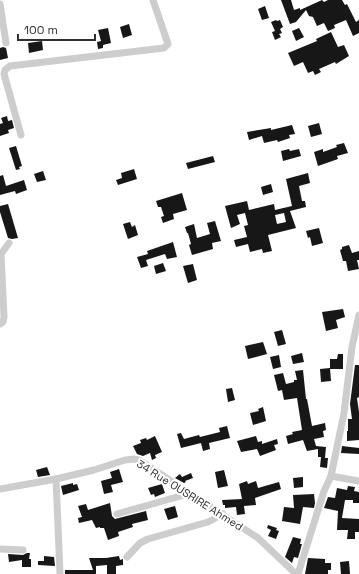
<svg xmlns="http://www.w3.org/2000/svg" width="359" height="574" font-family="'Space Grotesk',sans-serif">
	<rect width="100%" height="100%" fill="#fff"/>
	<g fill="#171717" fill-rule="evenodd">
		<path d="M281,0H291L294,10L300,8V10L322,0L324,2L328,0H342L345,5L347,4L356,22L359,20V33L353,36L346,20L334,25L335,28L328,31L324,23L317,26L313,17L309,16L306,10L296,22L290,24Z"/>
		<path d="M265,6L269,18L262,20L258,9Z"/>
		<path d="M276,20L277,21L280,20L283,27L280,29L282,33L279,34L281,37L275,40L272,32L275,31L271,22Z"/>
		<path d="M129,24L132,35L123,38L120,27Z"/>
		<path d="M108,28L111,43L103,45V48L98,49L97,42L101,41L98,30Z"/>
		<path d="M299,28L304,37L296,41L292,31Z"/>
		<path d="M331,32L338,47L344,45L349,56L336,64L335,62L319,69L321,72L315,75L313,71L308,73L303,62L294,66L288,53L317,41L316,39Z"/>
		<path d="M42,41L43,50L29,53L28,43Z"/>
		<path d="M3,47L6,48L8,58L0,60V48Z"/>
		<path d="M7,116L8,121L12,120L14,128L8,130L9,133L0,136V124L3,123L1,118Z"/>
		<path d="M319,123L322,134L311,137L308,126Z"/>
		<path d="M292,125L295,134L289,135L290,138L278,142L277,140L264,143L262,136L249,140L247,132L271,128V130Z"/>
		<path d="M344,143L348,153L337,156L338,159L318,166L314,152L323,149V152L337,147L336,145Z"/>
		<path d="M16,146L22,166L19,167L20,169L16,170L9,148Z"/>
		<path d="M289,149L290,151L299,149L301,156L283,161L281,151Z"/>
		<path d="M213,156L215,162L188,169L186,163Z"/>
		<path d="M134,169L137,179L118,185L116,180L122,178L121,173Z"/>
		<path d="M43,171L46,180L37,182L34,174Z"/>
		<path d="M308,173L310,183L299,186L302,201H305L306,207L290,211L296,228L268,235L272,251L263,253L262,249L250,252L248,244L236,247L234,240L247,237L244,226L248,225L245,213L237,215L240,224L231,228L225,206L247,201L249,210L274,204L275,210L292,206L286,179ZM284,213L286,222L277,224L275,215Z"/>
		<path d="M3,175L6,186L24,180L27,190L16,194L15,191L0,195V176Z"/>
		<path d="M271,184L273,192L263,195L261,187Z"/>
		<path d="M182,193L187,210L173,214L174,219L163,223L161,217L164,216L161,207H158L156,201Z"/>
		<path d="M8,204L18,238L12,239L8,238L0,212V206Z"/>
		<path d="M215,221L221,241L212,243L213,249L192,255L189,245L191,244L188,233H187L185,227L194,224L197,238L210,234L207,223Z"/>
		<path d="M130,222L132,227L135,225L138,235L128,239L123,224Z"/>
		<path d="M319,228L323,243L312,246L310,237L308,238L306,231Z"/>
		<path d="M173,242L177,257L167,259L165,254L146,260L148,266L141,268L137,257L148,254L147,251Z"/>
		<path d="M349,245L352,253L359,251V260H357L359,269L348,271L346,261H343L340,250L342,249V247Z"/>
		<path d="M163,263L166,271L156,274L154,266Z"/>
		<path d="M193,264L197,280L188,283L183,266Z"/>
		<path d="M343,309L345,317L336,320L338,328L326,331L322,312Z"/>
		<path d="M282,330L286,344L278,346L274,332Z"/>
		<path d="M263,342L267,354L248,359L245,346Z"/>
		<path d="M302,353L304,362L293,364L291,356Z"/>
		<path d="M338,354H343V369H330V359H337Z"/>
		<path d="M279,355L281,367L273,369L270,357Z"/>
		<path d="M355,365H359V397L357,398L359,412V440L347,441V431H348V419H352L350,404Z"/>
		<path d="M330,368L331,381L321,382L320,369Z"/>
		<path d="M303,370L306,399H307L312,426L325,423L326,430L323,431L324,437L314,439L316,446L326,447L325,458H328L327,468L320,467L321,457H318V449L307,451L303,440L288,444L286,436L293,434L292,432L302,430L297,398L284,400L282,390L278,391L274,375L283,373L286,384L294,382V380H297L295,371Z"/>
		<path d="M232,388L235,400L228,402L226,389Z"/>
		<path d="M263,407L266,421L253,425L250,413L259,411L258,409Z"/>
		<path d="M227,426L230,438L209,443L210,449L203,451L201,443L181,448L177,434L181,433L184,439L199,435L200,437L220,432L219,428Z"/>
		<path d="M155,436L162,452L155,455L156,458L152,460L150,453L143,456L137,454L133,446L141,443L140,440L146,438L147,440Z"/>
		<path d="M256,436L258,442L262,441V444L277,439L278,444L274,445L276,450L260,456L257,449L241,452L237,441Z"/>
		<path d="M342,446L359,448V454L341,453Z"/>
		<path d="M47,467L50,475L38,477L36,470Z"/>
		<path d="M119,469L123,482L111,485L113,492L104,494L101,481L112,478L110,472Z"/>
		<path d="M224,470L228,486L218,488L215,472Z"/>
		<path d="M191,473L193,478L185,481L186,482L184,483L175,478L180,474L182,477Z"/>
		<path d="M303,477V487L294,488L293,478Z"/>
		<path d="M247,481L248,484L256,481L258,488L279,482L281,489L255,498L256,505L244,506L245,514L237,515L236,507L225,508V505H223L222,500L242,499L239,484Z"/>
		<path d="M73,483V485L77,484L79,490L63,495L61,486Z"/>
		<path d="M162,484L165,493L155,497L154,494L151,495L148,488Z"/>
		<path d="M348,486L355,487L354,491L359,492V503H353V500H345L342,518L359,519V532H355V539H347L348,530H337L338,511L324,508L328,497L335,498L337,488L347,490Z"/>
		<path d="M314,494L315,503L314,508L303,507L300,524L282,521L284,507L294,508L293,495Z"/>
		<path d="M110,503L112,516L115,519L146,511L148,520L132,524L133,527L118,532L119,536L108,540L104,528H100V527L96,528L92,520L79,523L78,518L82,517L78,506L86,504L88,510Z"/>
		<path d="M175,506L178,517L168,520L164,509Z"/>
		<path d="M268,525L277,528L276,530L279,531L276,539L268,536L271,530L267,528Z"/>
		<path d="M293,537L301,539L300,544H302L298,558L294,557L292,563L285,557Z"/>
		<path d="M27,553H30L29,559H31V567H22V560L9,562L8,554L23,555Z"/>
		<path d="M44,556L54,557L55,566L38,565V561H44Z"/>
		<path d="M119,556L120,560L123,559V565L116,566V574H107V565L96,566V574H65V570H93L89,558H106Z"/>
		<path d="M308,558L325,559V563H331V570H328V574H305Z"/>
		<path d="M349,561L350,574H341L340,562Z"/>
	</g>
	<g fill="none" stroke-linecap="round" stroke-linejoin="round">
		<g stroke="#cdcdcd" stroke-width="7">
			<path d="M0,4L6,43"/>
			<path d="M21,135L4,74L5,70L10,66L164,48L168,44L153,0"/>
			<path d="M0,324L3,322L4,317L1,254L9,243"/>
			<path d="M331,476L359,481"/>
			<path d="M56,479L60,574"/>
			<path d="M0,489L56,479L94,470L125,460L134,459L139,460L258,538L296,574"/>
			<path d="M117,514L184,495L188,492"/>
			<path d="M0,549L23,550"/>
			<path d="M127,557L140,543L148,539L208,522L223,514"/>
			<path d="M298,574L324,491L331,476L344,413L352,347L359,315"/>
		</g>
	</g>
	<g text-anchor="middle" stroke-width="4" stroke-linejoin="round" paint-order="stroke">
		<g font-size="11" fill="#303030" stroke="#fff">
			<text transform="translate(190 495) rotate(32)" y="4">34 Rue OUSRIRE Ahmed</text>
		</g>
	</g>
	<path d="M18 34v6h77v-6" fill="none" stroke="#303030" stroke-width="2"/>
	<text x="24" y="34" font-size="12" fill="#303030" stroke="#ffffff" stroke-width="3" paint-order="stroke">100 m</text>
</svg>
